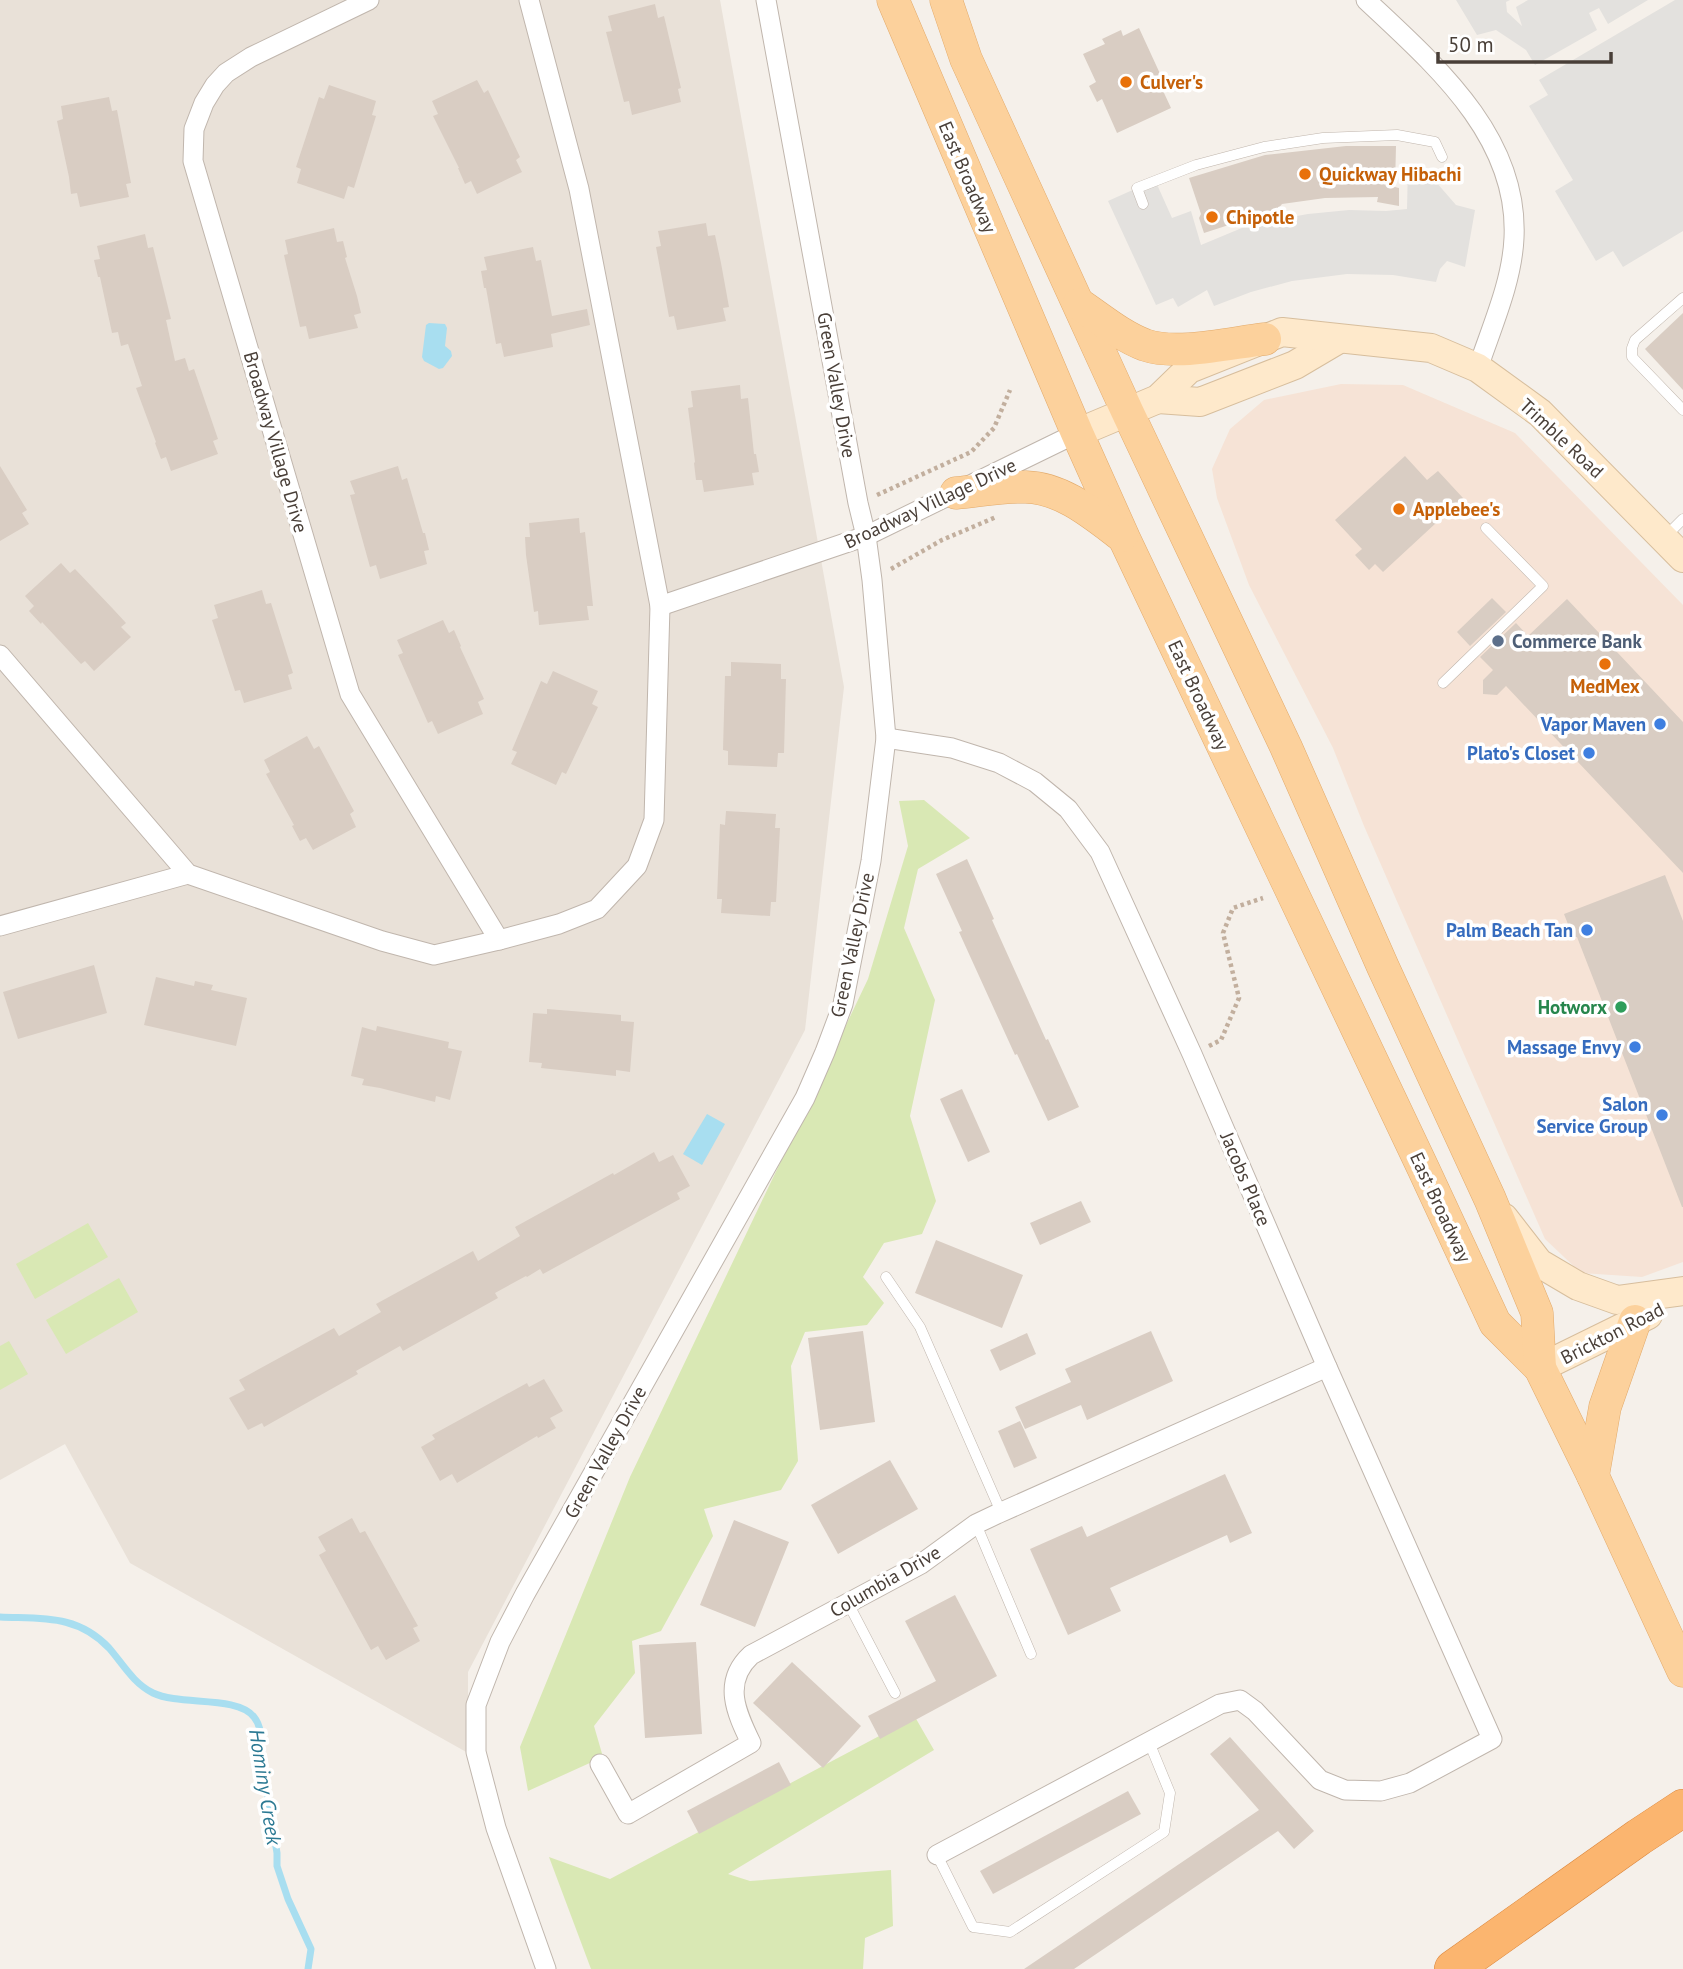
<svg xmlns="http://www.w3.org/2000/svg" width="1683" height="1969" font-family="'PT Sans',sans-serif">
	<rect width="100%" height="100%" fill="#f5f0ea"/>
	<path fill="#e9e1d8" d="M0,0H720L844,687L805,1030L468,1672V1753L130,1563L65,1444L0,1480Z"/>
	<path fill="#f6e3d6" d="M1341,384L1403,385L1515,433L1683,605V1262L1642,1277L1581,1273L1545,1239L1364,826L1333,748L1249,585L1217,498L1212,469L1230,429L1264,400Z"/>
	<g fill="#d9e8b4">
		<path d="M924,800L970,838L918,869L904,928L935,1000L910,1116L936,1201L922,1234L884,1243L863,1277L884,1303L867,1325L805,1332L791,1366L798,1461L781,1490L704,1509L713,1536L661,1631L632,1641L635,1673L594,1726L603,1757L528,1791L520,1747L630,1477L868,979L908,846L899,801Z"/>
		<path d="M88,1223L108,1257L35,1299L16,1264Z"/>
		<path d="M119,1278L138,1312L66,1354L46,1320Z"/>
		<path d="M9,1341L28,1374L0,1390V1346Z"/>
		<path d="M915,1717L934,1750L728,1874L750,1881L891,1870L893,1926L865,1938L863,1969H591L549,1857L610,1879Z"/>
	</g>
	<g fill="#e3e1de">
		<path d="M1456,0H1510L1506,2L1507,12L1522,26L1516,7L1528,0H1648L1608,24L1599,8L1589,13L1597,30L1535,65L1526,50L1496,30L1477,35Z"/>
		<path d="M1675,0H1683V231L1623,267L1613,251L1596,261L1555,191L1573,180L1529,106L1548,95L1539,80Z"/>
		<path d="M1408,166L1423,167L1456,205L1475,210L1465,267L1447,261L1440,269L1436,282L1393,275L1347,274L1292,281L1251,292L1214,306L1207,290L1178,307L1173,298L1156,305L1108,201L1155,180L1172,218L1191,211L1201,245L1249,225L1308,214L1349,210L1386,211L1407,209Z"/>
	</g>
	<g fill="#a8def0">
		<path d="M429,323L445,324L447,328L445,346L451,351L452,356L443,368L439,369L424,361L422,357L426,325Z"/>
		<path d="M707,1114L725,1124L702,1165L683,1154Z"/>
	</g>
	<g fill="none" stroke-linecap="round" stroke-linejoin="round">
		<path stroke="#a8def0" stroke-width="7" d="M0,1617C41,1619 77,1614 109,1648C123,1664 133,1683 153,1693C180,1706 237,1695 254,1717C263,1728 261,1745 262,1758C266,1790 272,1821 277,1853V1866L288,1899L311,1949L308,1969"/>
	</g>
	<g fill="#d9cdc3">
		<path d="M655,4L658,18L664,16L681,88L678,89L681,102L632,115L629,101L624,102L606,32L612,31L608,16Z"/>
		<path d="M1139,28L1162,78L1158,80L1171,108L1117,133L1102,99L1097,102L1089,86L1096,82L1083,54L1105,44L1102,39L1121,30L1123,36Z"/>
		<path d="M477,80L484,93L488,90L520,157L516,160L522,172L477,194L471,181L465,184L458,168H459L433,116L438,114L432,101Z"/>
		<path d="M329,85L376,101L372,115L376,116L354,188L348,186L344,199L297,183L301,169L296,167L319,97L324,99Z"/>
		<path d="M109,97L112,111L117,110L131,183L126,184L129,197L80,207L77,193L71,194L69,177L57,121L63,119L61,106Z"/>
		<path d="M1346,146H1396L1395,187L1399,188V206L1377,202L1378,197L1325,198L1282,204L1278,209L1204,233L1199,218L1201,214L1189,178L1265,155Z"/>
		<path d="M706,223L708,236L715,235L721,263L729,307L723,308L726,321L677,330L674,316L669,317L656,247L661,246L658,231Z"/>
		<path d="M334,228L337,242L343,241L347,257L345,258L357,296L361,313L354,315L358,328L309,339L306,326L300,327L284,255L288,254L285,240Z"/>
		<path d="M145,234L148,248L153,247L171,319L166,320L175,361L185,358L189,371L194,369L218,439L213,441L218,454L171,471L166,457L161,459L155,443L156,442L136,388L142,386L128,344L121,346L118,332L112,333L100,277H98L94,260L100,259L97,246Z"/>
		<path d="M533,247L536,261L541,260L552,316L587,309L590,325L551,334L553,347L504,357L501,343L496,344L486,288H484L481,271L487,270L484,257Z"/>
		<path d="M1683,313V390L1645,349Z"/>
		<path d="M740,385L741,399L748,398L754,454H756L759,472L752,473L754,485L704,492L702,480H696L694,463L695,462L688,408L693,407L691,391Z"/>
		<path d="M1405,456L1427,480L1438,471L1463,498L1383,572L1375,564L1369,570L1355,555L1362,549L1335,520Z"/>
		<path d="M0,466L27,510L22,513L29,524L0,541Z"/>
		<path d="M398,466L402,480L407,478L423,533H425L429,550L424,551L427,564L380,579L376,565L370,567L350,495L355,494L350,481Z"/>
		<path d="M579,518L580,533L585,532L593,606H587L589,620L539,625L538,611L534,612L526,555L525,537H530L529,523Z"/>
		<path d="M61,563L70,573L75,569L114,610L126,623L121,627L131,637L94,671L85,661L81,664L42,622L41,624L29,611L34,606L25,596Z"/>
		<path d="M262,590L266,604L271,603L293,673L288,675L292,689L244,703L240,690L235,691L212,620L218,618L214,605Z"/>
		<path d="M1492,598L1506,612L1470,646L1457,632Z"/>
		<path d="M1567,599L1683,722V873L1506,686L1497,695L1483,694V680L1493,670L1480,657L1516,623L1528,636Z"/>
		<path d="M443,620L449,633L454,630L461,646L460,647L484,699L478,702L483,714L438,734L432,721L428,723L398,655L403,653L397,640Z"/>
		<path d="M731,662L781,664V679H786L784,753H778L777,767L728,765V751L723,750L725,676H731Z"/>
		<path d="M553,671L598,691L592,704L598,707L566,774L562,772L556,785L511,764L517,752L512,750L541,681L547,684Z"/>
		<path d="M307,736L314,749L319,746L354,811L350,814L356,827L313,850L306,838L300,841L292,826L294,825L266,774L270,772L264,760Z"/>
		<path d="M726,811L776,814L775,828H780L776,902H771L770,916L721,913L722,899H717L720,824L725,825Z"/>
		<path d="M967,859L994,919L992,920L1046,1040L1048,1039L1079,1107L1048,1121L1017,1054L1015,1055L959,932L962,931L936,874Z"/>
		<path d="M1665,875L1683,921V1207H1682L1577,937H1573L1564,914Z"/>
		<path d="M94,965L107,1013L18,1039L3,992Z"/>
		<path d="M156,977L194,986L195,981L213,985L211,990L247,998L236,1046L144,1025Z"/>
		<path d="M547,1009L621,1015V1021L634,1022L630,1072L616,1070V1076L541,1068L542,1063L529,1062L533,1013L547,1014Z"/>
		<path d="M377,1026L449,1042L448,1048L462,1051L450,1100L436,1096L435,1102L380,1088L362,1085L364,1079L351,1076L362,1027L376,1031Z"/>
		<path d="M962,1089L990,1152L968,1162L940,1099Z"/>
		<path d="M654,1152L659,1162L673,1155L690,1186L677,1193L680,1199L543,1274L540,1269L527,1277L526,1276L495,1293L498,1298L473,1312L403,1351L400,1346L356,1371L358,1374L264,1427L262,1423L248,1430L229,1398L245,1390L239,1380L334,1328L339,1336L381,1312L376,1304L473,1251L478,1261L520,1236L515,1227L613,1173L614,1175Z"/>
		<path d="M1081,1201L1091,1222L1040,1245L1030,1223Z"/>
		<path d="M936,1240L1023,1275L1002,1328L915,1293Z"/>
		<path d="M863,1331L875,1422L820,1430L808,1338Z"/>
		<path d="M1151,1331L1173,1381L1087,1420L1081,1405L1025,1429L1015,1407L1071,1382L1065,1369Z"/>
		<path d="M1027,1333L1036,1354L1000,1371L990,1350Z"/>
		<path d="M544,1379L563,1411L550,1418L556,1428L538,1438L537,1436L457,1483L452,1474L440,1481L421,1447L435,1439L432,1435L527,1383L529,1387Z"/>
		<path d="M1020,1421L1037,1458L1014,1468L998,1431Z"/>
		<path d="M890,1460L918,1509L838,1554L811,1505Z"/>
		<path d="M1225,1474L1252,1533L1230,1543L1227,1535L1110,1588L1121,1611L1068,1635L1030,1549L1082,1526L1087,1537Z"/>
		<path d="M352,1518L360,1533L365,1531L418,1626L413,1628L420,1641L386,1660L378,1646L371,1650L319,1555L326,1551L318,1537Z"/>
		<path d="M734,1520L789,1542L755,1627L700,1605Z"/>
		<path d="M955,1595L997,1676L880,1739L868,1716L936,1681L905,1621Z"/>
		<path d="M696,1642L702,1734L645,1738L639,1645Z"/>
		<path d="M792,1662L861,1726L823,1768L753,1703Z"/>
		<path d="M1230,1737L1314,1831L1294,1849L1278,1831L1074,1969H1024L1259,1810L1210,1754Z"/>
		<path d="M779,1762L791,1785L699,1834L687,1811Z"/>
		<path d="M1128,1791L1141,1814L993,1894L980,1871Z"/>
	</g>
	<g fill="none" stroke-linecap="round" stroke-linejoin="round">
		<defs>
			<g id="lane">
				<path d="M1143,204L1137,188L1196,165L1264,147L1323,138L1397,135L1435,142L1442,157"/>
				<path d="M1683,298L1635,340L1632,348V357L1683,410"/>
				<path d="M1666,536L1683,519"/>
				<path d="M1443,683L1543,586L1486,528"/>
				<path d="M886,1277L920,1327L1001,1512"/>
				<path d="M976,1524L1031,1654"/>
				<path d="M848,1603L895,1693"/>
				<path d="M937,1855L973,1927L1010,1932L1164,1832L1170,1793L1149,1742"/>
			</g>
			<g id="street">
				<path d="M369,0L251,57L226,73L215,85L204,103L194,129L193,161L350,694L499,940"/>
				<path d="M1366,0C1434,64 1519,136 1514,238C1512,282 1492,326 1478,368"/>
				<path d="M660,606L866,536L1077,433"/>
				<path d="M0,655L188,874L382,941L434,955L499,940L559,924L597,909L637,866L654,820L660,606L579,189L529,0"/>
				<path d="M886,738L952,748L999,763L1035,782L1068,809L1100,852L1192,1054L1327,1367L1492,1739L1410,1783L1381,1791L1345,1790L1320,1780L1255,1711L1240,1700L1220,1704L937,1855"/>
				<path d="M0,926L188,874"/>
				<path d="M600,1764L628,1814L751,1743C736,1712 722,1682 751,1655L921,1564L976,1524L997,1514L1327,1367"/>
				<path d="M546,1969L496,1828L476,1752V1705L500,1642L525,1594L805,1098L825,1052L843,1004L871,861L886,738L872,580L866,536L858,503L766,0"/>
			</g>
			<g id="secondary">
				<path d="M1158,399L1200,402L1295,365L1339,339"/>
				<path d="M1077,433L1158,399L1189,369L1282,332L1431,348L1478,368L1540,413L1683,558"/>
				<path d="M1504,1218L1539,1263L1578,1286L1617,1300L1683,1291"/>
				<path d="M1540,1368L1648,1315"/>
			</g>
			<g id="primary">
				<path d="M893,0L1077,433L1124,538L1423,1168L1495,1323L1540,1368L1593,1476L1683,1671"/>
				<path d="M946,0L966,59L1127,411L1286,747L1383,967L1490,1199L1537,1313L1540,1368"/>
				<path d="M1079,304C1100,318 1121,336 1145,345C1177,356 1230,343 1265,339"/>
				<path d="M956,493C979,491 1003,486 1026,487C1063,488 1094,515 1122,536"/>
				<path d="M1593,1476L1605,1407L1635,1321"/>
			</g>
			<path id="highway" d="M1453,1969L1639,1837L1683,1808"/>
		</defs>
		<use href="#lane" stroke="#c0b6ad" stroke-width="11"/>
		<use href="#street" stroke="#c0b6ad" stroke-width="21"/>
		<use href="#secondary" stroke="#d7be9d" stroke-width="30"/>
		<use href="#primary" stroke="#e2aa6b" stroke-width="33"/>
		<use href="#highway" stroke="#db873e" stroke-width="38"/>
		<g stroke="#c2af9e" stroke-width="4.5" stroke-dasharray="3.5 3.5" stroke-linecap="butt">
			<path d="M877,495L971,452L994,428L1010,390"/>
			<path d="M891,569L942,540L996,517"/>
			<path d="M1209,1046L1221,1040L1239,998L1223,933L1233,908L1263,898"/>
		</g>
		<use href="#lane" stroke="#fff" stroke-width="10"/>
		<use href="#street" stroke="#fff" stroke-width="19"/>
		<use href="#secondary" stroke="#fee9cb" stroke-width="28"/>
		<use href="#primary" stroke="#fcd19c" stroke-width="32"/>
		<use href="#highway" stroke="#fbb56f" stroke-width="37"/>
	</g>
	<g fill="#e8710a" stroke="#fff" stroke-width="2.5">
		<circle cx="1126" cy="82" r="7"/>
		<circle cx="1305" cy="174" r="7"/>
		<circle cx="1212" cy="217" r="7"/>
		<circle cx="1399" cy="509" r="7"/>
		<circle cx="1605" cy="664" r="7"/>
	</g>
	<circle fill="#5c6f8a" stroke="#fff" stroke-width="2.5" cx="1498" cy="641" r="7"/>
	<g fill="#3f7fe0" stroke="#fff" stroke-width="2.5">
		<circle cx="1660" cy="724" r="7"/>
		<circle cx="1589" cy="753" r="7"/>
		<circle cx="1587" cy="930" r="7"/>
		<circle cx="1635" cy="1047" r="7"/>
		<circle cx="1662" cy="1115" r="7"/>
	</g>
	<circle fill="#2e9e5b" stroke="#fff" stroke-width="2.5" cx="1621" cy="1007" r="7"/>
	<g text-anchor="middle" stroke-width="7" stroke-linejoin="round" paint-order="stroke">
		<g font-size="19" font-weight="bold" fill="#c56008" stroke="#fff" text-anchor="start">
			<text x="1140" y="89">Culver's</text>
			<text x="1319" y="181">Quickway Hibachi</text>
			<text x="1226" y="224">Chipotle</text>
			<text x="1413" y="516">Applebee's</text>
			<text x="1605" y="693" text-anchor="middle">MedMex</text>
		</g>
		<g font-size="19" fill="#493f38" stroke="#fff">
			<text transform="translate(968 177) rotate(67)" y="7">East Broadway</text>
			<text transform="translate(837 385) rotate(80)" y="7">Green Valley Drive</text>
			<text transform="translate(1562 438) rotate(43)" y="7">Trimble Road</text>
			<text transform="translate(276 442) rotate(74)" y="7">Broadway Village Drive</text>
			<text transform="translate(930 503) rotate(-25)" y="7">Broadway Village Drive</text>
			<text transform="translate(1199 695) rotate(65)" y="7">East Broadway</text>
			<text transform="translate(852 945) rotate(-78)" y="7">Green Valley Drive</text>
			<text transform="translate(1246 1179) rotate(67)" y="7">Jacobs Place</text>
			<text transform="translate(1441 1207) rotate(65)" y="7">East Broadway</text>
			<text transform="translate(1612 1333) rotate(-27)" y="7">Brickton Road</text>
			<text transform="translate(605 1452) rotate(-61)" y="7">Green Valley Drive</text>
			<text transform="translate(885 1581) rotate(-30)" y="7">Columbia Drive</text>
		</g>
		<g font-size="19" font-weight="bold" fill="#4e5e75" stroke="#fff" text-anchor="start">
			<text x="1512" y="648">Commerce Bank</text>
		</g>
		<g font-size="19" font-weight="bold" fill="#366cbe" stroke="#fff" text-anchor="end">
			<text x="1646" y="731">Vapor Maven</text>
			<text x="1575" y="760">Plato's Closet</text>
			<text x="1573" y="937">Palm Beach Tan</text>
			<text x="1621" y="1054">Massage Envy</text>
			<text x="1648" y="1111">Salon<tspan x="1648" dy="22">Service Group</tspan></text>
		</g>
		<g font-size="19" font-weight="bold" fill="#27864d" stroke="#fff" text-anchor="end">
			<text x="1607" y="1014">Hotworx</text>
		</g>
		<g font-size="21" font-style="italic" fill="#2b7993" stroke="#fff">
			<text transform="translate(265 1787) rotate(81)" y="7">Hominy Creek</text>
		</g>
	</g>
	<path d="M1438 52v10h173v-10" fill="none" stroke="#493f38" stroke-width="3.5"/>
	<text x="1448" y="52" font-size="21" fill="#493f38" stroke="#ffffff" stroke-width="5" paint-order="stroke">50 m</text>
</svg>
